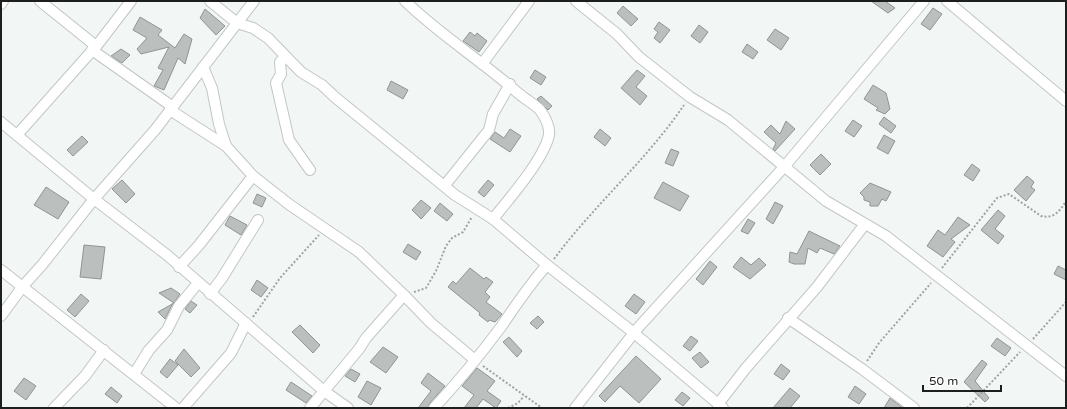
<svg xmlns="http://www.w3.org/2000/svg" width="1067" height="409" font-family="'Varela Round',sans-serif">
	<rect width="100%" height="100%" fill="#f2f6f5"/>
	<g fill="#bbbfbe" stroke="#909493">
		<path d="M871,1H885L895,8L888,13Z"/>
		<path d="M623,6L638,19L631,26L617,13Z"/>
		<path d="M933,8L942,14L930,30L921,24Z"/>
		<path d="M205,9L225,26L216,35L200,18Z"/>
		<path d="M140,17L162,30L158,35L175,48L184,34L192,39L185,64L178,58L164,90L154,86L163,70L158,68L169,47L141,54L137,49L147,38L133,30Z"/>
		<path d="M659,22L670,30L660,43L654,38L658,32L654,29Z"/>
		<path d="M699,25L708,32L700,43L691,36Z"/>
		<path d="M775,29L789,38L781,50L767,40Z"/>
		<path d="M470,32L475,36L477,33L487,41L479,52L463,41Z"/>
		<path d="M747,44L758,52L753,59L742,52Z"/>
		<path d="M121,49L130,55L122,63L111,56Z"/>
		<path d="M535,70L546,77L541,85L530,78Z"/>
		<path d="M637,70L645,76L636,87L647,96L640,105L621,88Z"/>
		<path d="M391,81L408,90L403,99L387,90Z"/>
		<path d="M873,85L886,93L890,109L885,114L876,110L878,108L864,99Z"/>
		<path d="M541,96L552,106L548,110L537,99Z"/>
		<path d="M884,117L896,126L891,133L879,124Z"/>
		<path d="M853,120L862,126L854,137L845,131Z"/>
		<path d="M786,121L795,129L775,151L773,149L776,143L764,132L771,125L780,134Z"/>
		<path d="M510,129L521,136L510,152L490,139L495,132L504,138Z"/>
		<path d="M600,129L611,138L605,146L594,137Z"/>
		<path d="M884,135L895,141L888,154L877,148Z"/>
		<path d="M82,136L88,142L73,156L67,150Z"/>
		<path d="M671,149L679,152L673,166L665,163Z"/>
		<path d="M821,154L831,164L820,175L810,165Z"/>
		<path d="M972,164L980,170L973,181L964,175Z"/>
		<path d="M1027,176L1034,182L1031,187L1035,190L1026,201L1014,190Z"/>
		<path d="M122,180L135,194L126,203L112,189Z"/>
		<path d="M488,180L494,185L484,197L478,192Z"/>
		<path d="M663,182L689,196L680,211L654,198Z"/>
		<path d="M870,183L891,192L886,201L882,199L878,206H870V202L864,200V197L860,193Z"/>
		<path d="M46,187L69,202L58,219L34,205Z"/>
		<path d="M257,194L266,198L262,207L253,203Z"/>
		<path d="M421,200L431,208L421,219L412,210Z"/>
		<path d="M775,202L783,206L773,224L766,219Z"/>
		<path d="M440,203L453,214L447,221L434,211Z"/>
		<path d="M998,210L1005,216L995,229L1004,236L998,244L981,230Z"/>
		<path d="M230,216L247,225L241,235L225,225Z"/>
		<path d="M958,217L970,225L951,239L955,242L943,257L927,246L938,230L945,235Z"/>
		<path d="M748,219L755,223L748,234L741,231Z"/>
		<path d="M809,231L840,246L834,254L820,248L817,253L808,248L805,264H794L789,262L790,252L797,254Z"/>
		<path d="M408,244L421,252L416,260L403,252Z"/>
		<path d="M84,245L105,247L101,279L80,277Z"/>
		<path d="M741,257L751,265L759,258L766,265L750,279L733,267Z"/>
		<path d="M710,261L717,267L703,285L696,279Z"/>
		<path d="M1058,266L1066,270V280L1054,274Z"/>
		<path d="M470,268L484,279L486,277L493,282L485,292L490,297L486,302L502,314L495,322L489,320L488,322L479,315L480,313L448,287L453,281L456,284Z"/>
		<path d="M257,280L268,288L261,297L251,290Z"/>
		<path d="M171,288L180,294L174,303L159,293Z"/>
		<path d="M81,294L89,301L75,317L67,310Z"/>
		<path d="M634,294L645,302L636,314L625,306Z"/>
		<path d="M191,301L197,305L190,313L185,309Z"/>
		<path d="M174,303H173L165,319L158,312Z"/>
		<path d="M538,316L544,322L537,329L530,323Z"/>
		<path d="M300,325L320,345L313,353L292,332Z"/>
		<path d="M691,336L698,341L690,351L683,346Z"/>
		<path d="M509,337L522,351L517,357L503,342Z"/>
		<path d="M997,338L1011,348L1005,356L991,346Z"/>
		<path d="M383,347L398,357L386,373L370,362Z"/>
		<path d="M184,349L200,368L191,377L175,361Z"/>
		<path d="M700,352L709,362L701,368L692,358Z"/>
		<path d="M636,356L661,379L639,403L620,386L605,402L599,396Z"/>
		<path d="M170,359L178,365L167,378L160,372Z"/>
		<path d="M982,360L987,364L975,381L989,398L985,402L964,382Z"/>
		<path d="M781,364L790,371L783,380L774,374Z"/>
		<path d="M477,368L495,381L487,391L501,401L496,408L483,399L476,408H464L474,395L462,386Z"/>
		<path d="M351,369L360,374L355,382L345,376Z"/>
		<path d="M428,373L445,386L429,404L428,408H418L431,391L421,383Z"/>
		<path d="M24,378L36,386L26,400L14,391Z"/>
		<path d="M367,381L381,388L371,405L358,397Z"/>
		<path d="M291,382L312,396L306,403L286,390Z"/>
		<path d="M855,386L866,394L859,404L848,397Z"/>
		<path d="M111,387L122,396L117,403L105,394Z"/>
		<path d="M790,388L800,396L790,408H773Z"/>
		<path d="M682,392L690,398L683,406L675,400Z"/>
		<path d="M890,398L903,408H884Z"/>
	</g>
	<g fill="none" stroke-linecap="round" stroke-linejoin="round">
		<defs>
			<g id="minor">
				<path d="M40,1L96,46"/>
				<path d="M210,1L237,23L253,28L268,38L301,72L322,85L336,98L455,195L493,219L547,265L634,333L723,408"/>
				<path d="M405,1C440,35 482,61 518,93C525,99 534,104 540,110C545,117 550,127 549,135C544,159 509,199 493,219"/>
				<path d="M576,1L617,34L639,57L690,97L728,120L826,201L886,236L1066,376"/>
				<path d="M947,1L1066,101"/>
				<path d="M1,4L3,1"/>
				<path d="M92,50L173,107"/>
				<path d="M285,57L280,62L281,74L276,83L289,140L310,170"/>
				<path d="M482,64L529,1"/>
				<path d="M203,67L212,88L219,124L226,146"/>
				<path d="M170,110L226,146L253,176L290,205L359,252L404,295L431,323L475,360"/>
				<path d="M1,122L94,199L167,255L324,391L348,408"/>
				<path d="M17,135L98,44L131,1"/>
				<path d="M445,185L489,130L493,114L510,84"/>
				<path d="M179,267L199,245L253,176"/>
				<path d="M1,270L176,408"/>
				<path d="M210,294L222,278L258,220"/>
				<path d="M1,316L23,286L42,265L94,199L155,130L254,1"/>
				<path d="M788,318L862,369L914,408"/>
				<path d="M134,374L149,350L167,330L179,306L198,283"/>
				<path d="M718,404L746,368L817,287L865,224"/>
				<path d="M54,408L85,376L104,350"/>
				<path d="M183,408L231,353L246,323"/>
				<path d="M310,408L359,349L366,338L404,295"/>
				<path d="M434,408C458,382 480,355 501,327C516,305 529,285 547,265"/>
				<path d="M575,408L637,329L784,167L924,1"/>
			</g>
		</defs>
		<use href="#minor" stroke="#c2c6c5" stroke-width="12"/>
		<g stroke="#a0a3a2" stroke-width="2" stroke-dasharray="2 2" stroke-linecap="butt">
			<path d="M554,259C594,205 646,161 684,105"/>
			<path d="M942,268L997,198L1009,194L1041,216C1054,219 1060,211 1066,201"/>
			<path d="M414,292L426,288L436,271L446,246L452,238L463,232L472,217"/>
			<path d="M253,317L280,278L319,235"/>
			<path d="M1033,339L1066,302"/>
			<path d="M867,361L879,343L931,283"/>
			<path d="M483,366L542,408"/>
			<path d="M508,408L518,403L524,396"/>
			<path d="M967,408L1020,352"/>
		</g>
		<use href="#minor" stroke="#fff" stroke-width="10"/>
	</g>
	<rect width="1067" height="409" fill="none" stroke="#1d1f1e" stroke-width="4"/>
	<path d="M923 385v6h78v-6" fill="none" stroke="#1d1f1e" stroke-width="2"/>
	<text x="929" y="385" font-size="12" fill="#1d1f1e" stroke="#ffffff" stroke-width="3" paint-order="stroke">50 m</text>
</svg>
